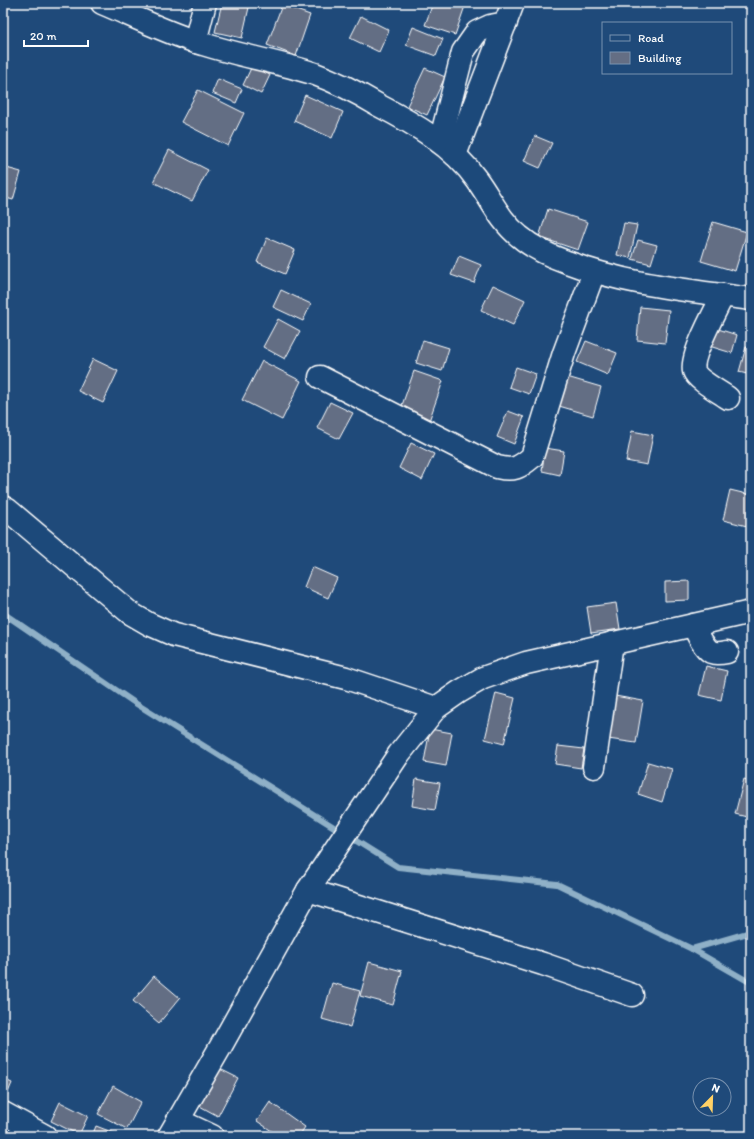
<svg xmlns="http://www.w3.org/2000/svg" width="754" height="1139" font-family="Itim,sans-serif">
	<rect width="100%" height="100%" fill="#1f4a7a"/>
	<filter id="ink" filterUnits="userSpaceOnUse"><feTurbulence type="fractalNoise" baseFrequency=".025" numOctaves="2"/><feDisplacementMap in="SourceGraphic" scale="8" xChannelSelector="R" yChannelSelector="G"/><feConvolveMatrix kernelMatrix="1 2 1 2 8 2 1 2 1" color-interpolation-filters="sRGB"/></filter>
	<g filter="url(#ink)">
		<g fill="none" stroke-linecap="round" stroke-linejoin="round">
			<g stroke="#8fb0c7" stroke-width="6">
				<path d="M3,613L135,703L398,867L557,884L692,949L751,983"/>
				<path d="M692,949L751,932"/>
			</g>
		</g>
		<g fill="#646e84" stroke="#fff">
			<path d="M222,3H250L242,38L215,32Z"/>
			<path d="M433,3H466L455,35L425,25Z"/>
			<path d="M282,5L310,15L296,56L267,45Z"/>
			<path d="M361,16L389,30L379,52L350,38Z"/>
			<path d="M413,27L443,39L436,56L406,45Z"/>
			<path d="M252,66L270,75L261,94L243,85Z"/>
			<path d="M425,68L445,77L427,115L407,106Z"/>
			<path d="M218,79L242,89L236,103L212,93Z"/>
			<path d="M198,90L244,113L228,146L181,122Z"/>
			<path d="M305,95L343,112L332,138L294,121Z"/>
			<path d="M535,136L552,143L540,168L524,161Z"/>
			<path d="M169,150L208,170L192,201L153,182Z"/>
			<path d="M3,167L21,172L13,200L3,197Z"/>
			<path d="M548,209L588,222L578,250L539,237Z"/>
			<path d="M713,222L747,232L735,271L701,261Z"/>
			<path d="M624,223L637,225L630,258L617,255Z"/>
			<path d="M267,238L295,250L285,274L257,262Z"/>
			<path d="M638,240L657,245L651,264L632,259Z"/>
			<path d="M459,256L481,265L474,283L451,275Z"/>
			<path d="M493,285L525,300L513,325L481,310Z"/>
			<path d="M281,290L311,304L303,321L273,307Z"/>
			<path d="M640,307L669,310L665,343L637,340Z"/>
			<path d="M278,319L300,331L285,359L263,347Z"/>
			<path d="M715,328L737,335L732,353L709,346Z"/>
			<path d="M423,340L449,348L442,371L416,363Z"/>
			<path d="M586,341L617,353L608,375L577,362Z"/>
			<path d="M746,347L751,348V375L739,372Z"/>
			<path d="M93,359L118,371L103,403L78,391Z"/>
			<path d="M262,361L301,381L282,420L242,400Z"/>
			<path d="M516,367L536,374L529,394L509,387Z"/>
			<path d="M414,371L443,381L429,421L400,411Z"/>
			<path d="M567,377L601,387L593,416L559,406Z"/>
			<path d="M330,402L353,413L339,439L317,428Z"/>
			<path d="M508,411L524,417L514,444L497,437Z"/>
			<path d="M632,431L653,435L647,465L626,461Z"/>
			<path d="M411,443L434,454L422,480L399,468Z"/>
			<path d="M545,448L564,451L560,475L542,471Z"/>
			<path d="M730,490L751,495V527L723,520Z"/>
			<path d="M312,567L337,578L328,598L304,587Z"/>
			<path d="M689,581V600L665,601V582Z"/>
			<path d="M616,603L620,629L591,633L587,607Z"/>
			<path d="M706,666L727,671L721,700L699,695Z"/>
			<path d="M496,693L515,698L504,744L485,739Z"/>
			<path d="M615,696L643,701L636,743L608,739Z"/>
			<path d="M430,729L452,733L446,766L424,762Z"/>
			<path d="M558,746L584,749L581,768L555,764Z"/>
			<path d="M648,762L672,769L662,802L638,794Z"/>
			<path d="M416,779L440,783L435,810L412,806Z"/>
			<path d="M744,779L751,781V818L735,814Z"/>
			<path d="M369,962L402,971L393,1005L360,996Z"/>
			<path d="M154,976L180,998L159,1023L133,1001Z"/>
			<path d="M332,983L360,991L350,1027L322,1019Z"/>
			<path d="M216,1067L238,1078L218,1116L196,1104Z"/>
			<path d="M3,1079L12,1083L4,1102L3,1101Z"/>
			<path d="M113,1086L141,1102L127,1129L98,1114Z"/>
			<path d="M60,1102L88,1116L79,1135L51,1121Z"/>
			<path d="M270,1102L305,1127L299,1136H279L257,1121Z"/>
			<path d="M96,1126L122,1136H92Z"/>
		</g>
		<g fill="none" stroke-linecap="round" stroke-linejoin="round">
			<defs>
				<g id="minor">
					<path d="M102,3C133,16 163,31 194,41C234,55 276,61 315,74C337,82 358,93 378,105C415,124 453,146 477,180C491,199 500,221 519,236C533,248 550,256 567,262C626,285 689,290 751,299"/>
					<path d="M195,42L205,3"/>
					<path d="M440,142L463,52L477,32L490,26L506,23"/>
					<path d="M455,155L513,3"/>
					<path d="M723,295C716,310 690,356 694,371C697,380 720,392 728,398"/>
					<path d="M320,377L497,467C514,471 519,468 532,457L564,353L594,272"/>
					<path d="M3,507L8,510L130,613L149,624L174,635L346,678L436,708"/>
					<path d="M693,625C697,633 703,647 711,652C716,654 722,653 727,652"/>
					<path d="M594,767L612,643"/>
					<path d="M308,890L543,964L632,995"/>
					<path d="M3,1113L45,1136"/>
					<path d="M178,1120L212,1136"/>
					<path d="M169,1136L221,1046L308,890L399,754L436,708L459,692L483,678L526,663L751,612"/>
				</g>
			</defs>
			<use href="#minor" stroke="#fff" stroke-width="25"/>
			<use href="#minor" stroke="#1f4a7a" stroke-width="22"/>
		</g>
	</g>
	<rect width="754" height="1139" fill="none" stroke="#1f4a7a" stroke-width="16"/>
	<rect x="8" y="8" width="738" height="1123" fill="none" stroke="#fff" stroke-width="1.5" filter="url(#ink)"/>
	<rect x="602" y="22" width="130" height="52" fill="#1f4a7a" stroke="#7992af"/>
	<rect x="610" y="35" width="20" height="6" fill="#1f4a7a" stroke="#7992af"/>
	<text x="638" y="42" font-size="12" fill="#ffffff">Road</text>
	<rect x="610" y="52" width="20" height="12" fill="#646e84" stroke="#7992af"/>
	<text x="638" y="62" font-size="12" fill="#ffffff">Building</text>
	<g transform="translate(712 1097) rotate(23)"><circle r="19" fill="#1f4a7a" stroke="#7992af"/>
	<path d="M0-3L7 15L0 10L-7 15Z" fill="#ffd166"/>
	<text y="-6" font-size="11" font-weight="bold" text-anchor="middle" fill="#ffffff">N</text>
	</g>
	<path d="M24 40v6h64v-6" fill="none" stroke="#ffffff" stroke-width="2"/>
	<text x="30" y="40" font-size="12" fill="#ffffff" stroke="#1f4a7a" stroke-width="3" paint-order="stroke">20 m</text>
</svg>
